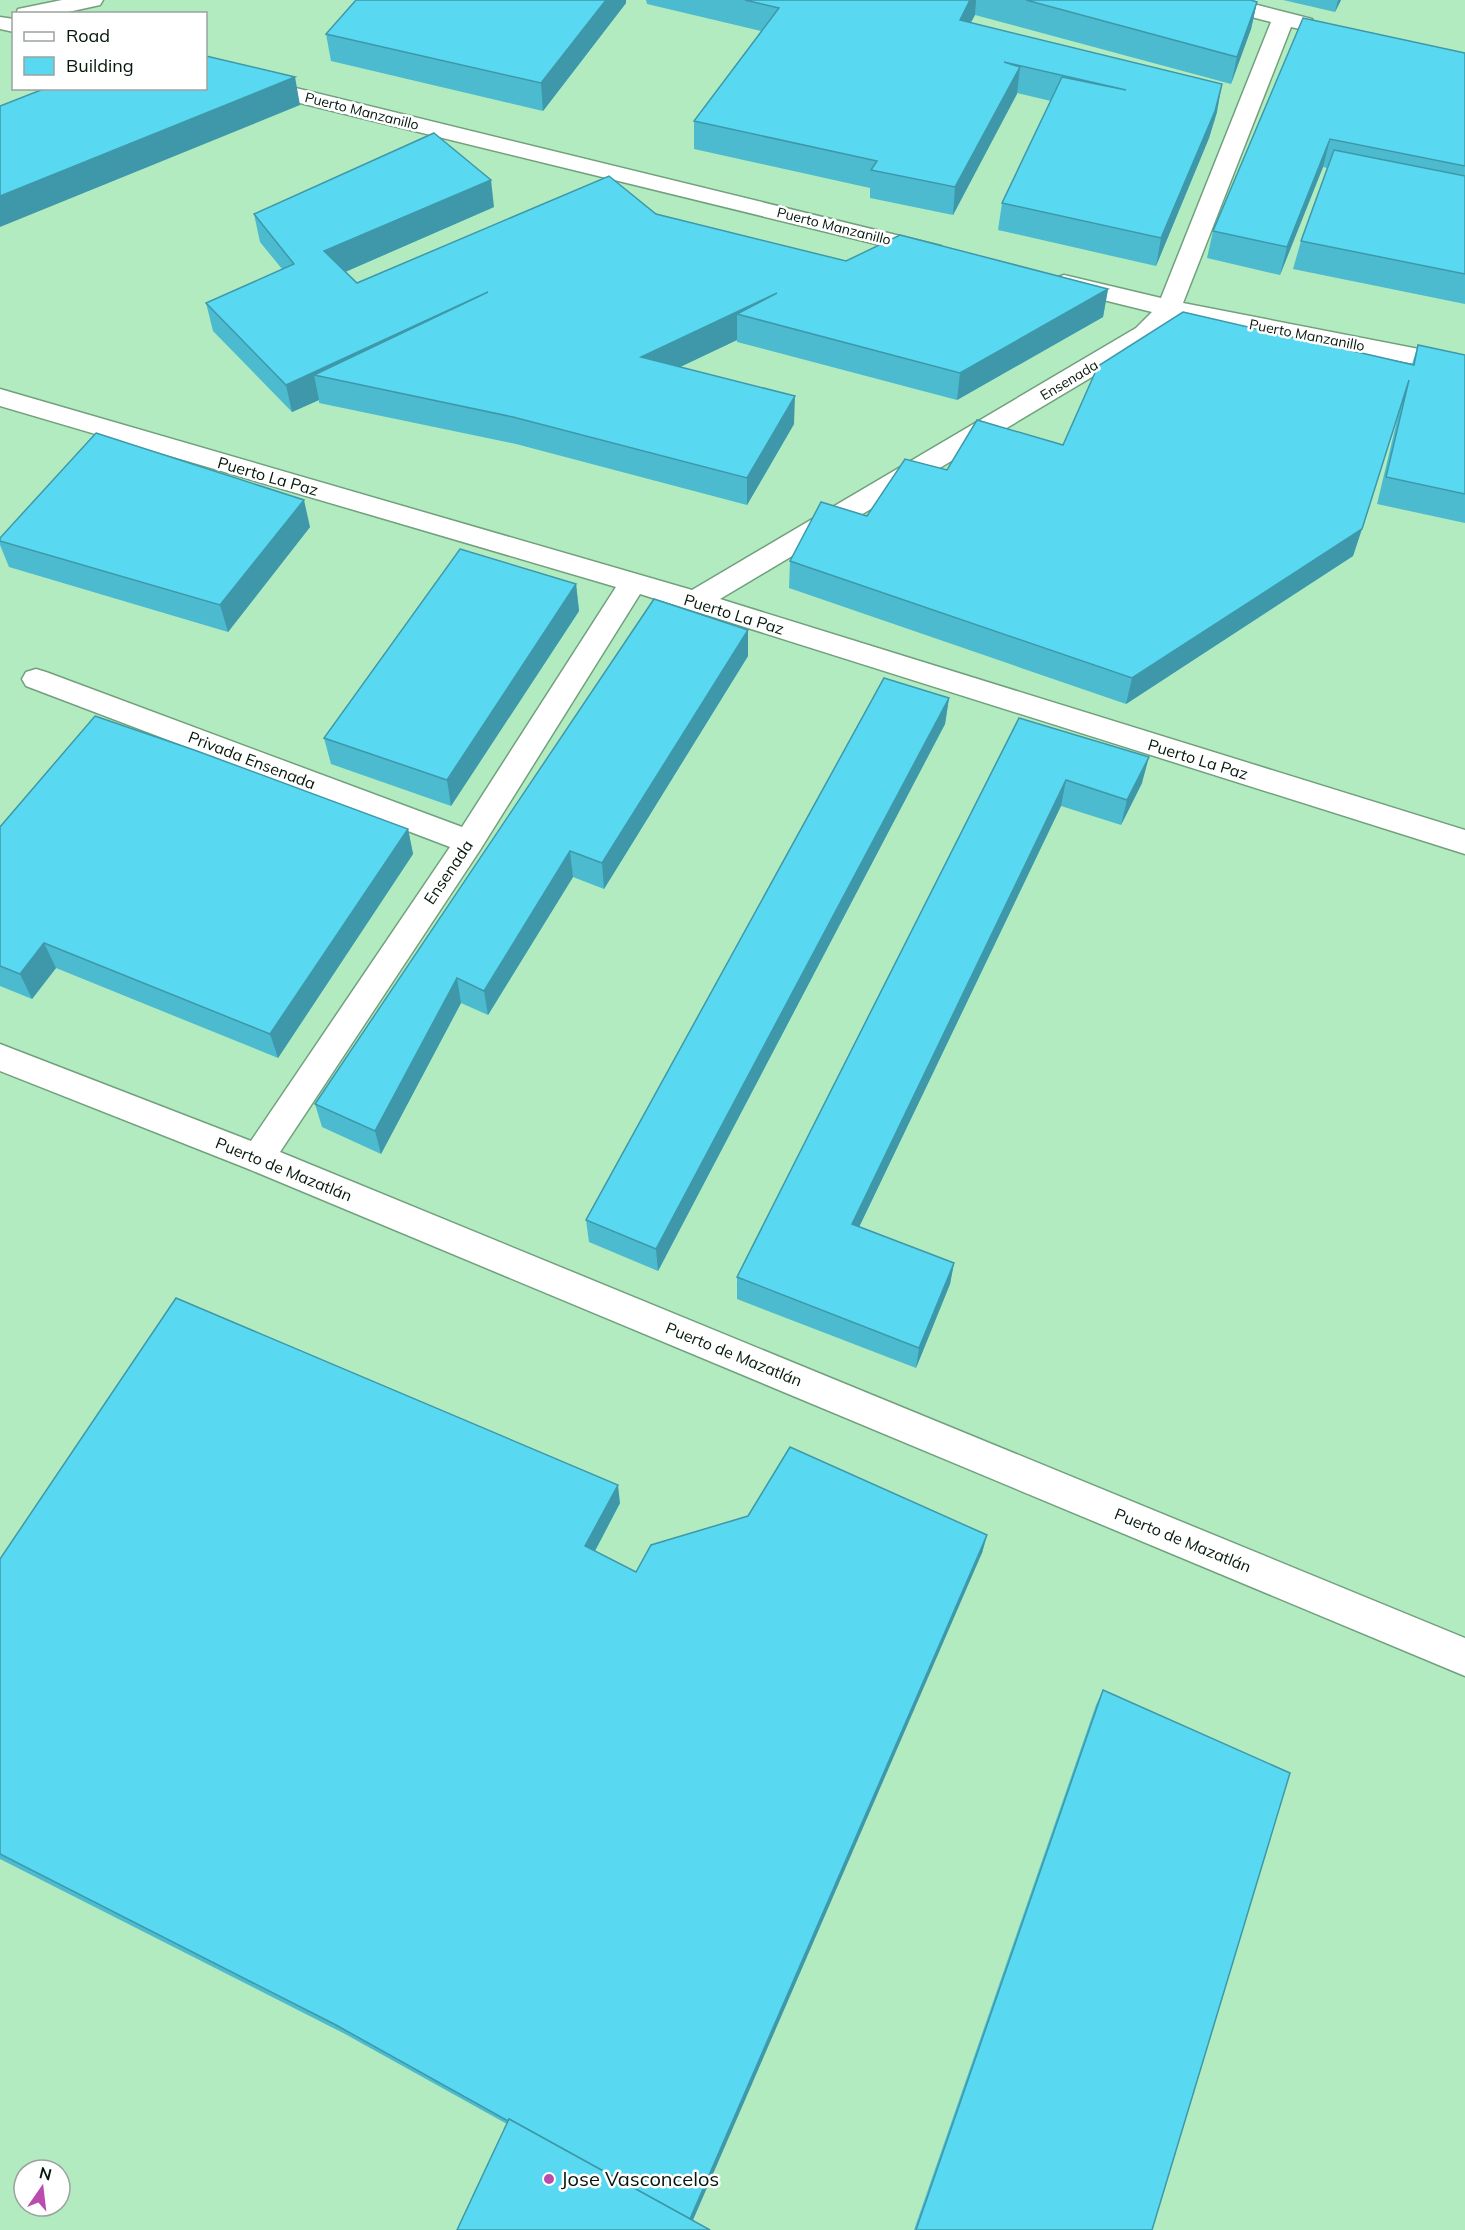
<svg xmlns="http://www.w3.org/2000/svg" width="1465" height="2230" font-family="Mulish,sans-serif">
	<rect width="100%" height="100%" fill="#c4f7d1"/>
	<path fill="#b2ebc0" fill-rule="evenodd" d="M0,0H1465V2230H0ZM14,14H206V88H14ZM24,2170H60V2206H24Z"/>
	<g fill="none" stroke-linecap="round" stroke-linejoin="round">
		<defs>
			<g id="street">
				<path d="M62,0H103L100,5L59,14H16L18,9Z"/>
				<path d="M1202,0H1238L1312,19L1315,24L1312,29L1304,30L1291,27L1183,303L1465,358V374L1175,317L1154,340L720,599L1465,830V854L640,594L480,850L280,1152L1465,1638V1676L246,1168L0,1071V1044L251,1141L450,847L26,686L22,679L26,672L36,669L46,672L462,827L616,587L0,406V389L692,590L1136,328L1152,312L1055,288L1052,283L1055,278L1064,275L1161,298L1271,22L1205,5Z"/>
				<path d="M0,17L14,19V32L0,29Z"/>
				<path d="M206,66L933,244L941,246L945,251L941,256L933,258L206,80Z"/>
			</g>
		</defs>
		<use href="#street" stroke="#71a07d" stroke-width="3"/>
		<use href="#street" fill="#fff" fill-rule="evenodd"/>
	</g>
	<g fill="#4cbbcf">
		<path d="M646,0H1251L1257,2L1251,29L1231,84L975,15L970,23L1217,112L1209,138L1156,266L998,230L1002,203L1051,101L1017,93L953,215L870,198V188L694,149V121L761,31L647,4Z"/>
		<path d="M1283,0H1341L1335,12Z"/>
		<path d="M626,3L543,111L331,61L326,34Z"/>
		<path d="M1303,18L1465,53V304L1293,269L1301,241L1327,168L1323,167L1280,275L1207,258L1213,231Z"/>
		<path d="M494,207L345,272L357,283L656,214L846,261L1108,289L1103,317L957,400L737,342V340L680,367L794,424L747,505L516,444L319,403V400L292,412L213,331L206,303L282,269L260,242L254,214Z"/>
		<path d="M1418,345L1465,355V523L1377,504L1399,412L1353,556L1126,704L789,588L790,561L947,470L1063,445L1412,364Z"/>
		<path d="M310,527L228,632L9,567L0,545V538Z"/>
		<path d="M576,584L579,611L451,806L331,764L324,738Z"/>
		<path d="M748,630V656L604,889L573,877L488,1015L461,1003L381,1154L322,1127L315,1104Z"/>
		<path d="M949,698L945,724L658,1271L589,1242L586,1220Z"/>
		<path d="M1019,718L1142,783L1121,825L1061,806L859,1227L954,1263L950,1284L916,1368L737,1299V1277Z"/>
		<path d="M0,827L408,829L413,854L278,1058L56,968L32,999L0,986Z"/>
		<path d="M620,1503L595,1551L636,1572L987,1535L982,1553L507,2124L345,2034L0,1859V1559Z"/>
		<path d="M1103,1690L1152,2230H914L1096,1705Z"/>
	</g>
	<g fill="#3e98a9">
		<path d="M606,0H626V3L543,111L541,83Z"/>
		<path d="M970,0H976L975,15L957,48L960,20Z"/>
		<path d="M1338,0H1341L1335,12Z"/>
		<path d="M1257,2L1251,29L1231,84L1237,57Z"/>
		<path d="M1020,67L1017,94L953,215L955,187Z"/>
		<path d="M295,77L300,105L0,227V196Z"/>
		<path d="M1222,84L1217,112L1209,138L1156,266L1161,238Z"/>
		<path d="M1330,139L1323,167L1280,275L1287,247Z"/>
		<path d="M491,180L494,207L329,279L324,251Z"/>
		<path d="M1108,289L1103,317L957,400L960,373Z"/>
		<path d="M488,292L314,375L319,400L292,412L286,385Z"/>
		<path d="M777,293L737,314V340L642,385L641,357Z"/>
		<path d="M795,396L794,424L747,505V478Z"/>
		<path d="M304,500L310,527L228,632L220,605Z"/>
		<path d="M1362,529L1353,556L1126,704L1132,678Z"/>
		<path d="M576,584L579,611L451,806L447,780Z"/>
		<path d="M748,630V656L604,889L602,863Z"/>
		<path d="M949,698L945,724L658,1271L656,1249Z"/>
		<path d="M1149,757L1142,783L1121,825L1127,800Z"/>
		<path d="M1066,780L1061,806L850,1246L852,1224Z"/>
		<path d="M408,829L413,854L278,1058L270,1034Z"/>
		<path d="M570,851L573,877L488,1015L484,991Z"/>
		<path d="M44,943L56,968L32,999L20,974Z"/>
		<path d="M457,978L461,1003L381,1154L375,1131Z"/>
		<path d="M954,1263L950,1284L916,1368L919,1348Z"/>
		<path d="M618,1485L620,1503L588,1564L585,1546Z"/>
		<path d="M987,1535L982,1553L690,2227L689,2222Z"/>
	</g>
	<g fill="#58d9f1" stroke="#3e98a9" stroke-width="1.5">
		<path d="M356,0H606L541,83L326,34Z"/>
		<path d="M745,0H970L960,20L1222,84L1215,111L1161,238L1002,203L1062,77L1126,90L1004,62L1020,67L955,187L871,170L877,161L694,121L779,8Z"/>
		<path d="M1026,0H1251L1257,2L1237,57Z"/>
		<path d="M1303,18L1465,53V166L1330,139L1287,247L1213,231Z"/>
		<path d="M206,56L295,77L0,196V106L46,88H206Z"/>
		<path d="M434,133L491,180L324,251L357,283L609,176L656,214L846,261L900,235L1108,289L960,373L737,314L777,293L641,357L795,396L747,478L513,417L314,375L488,292L286,385L206,303L294,264L254,214Z"/>
		<path d="M1334,150L1465,176V274L1301,241Z"/>
		<path d="M1183,312L1414,365L1418,345L1465,355V494L1386,477L1409,380L1362,529L1132,678L790,561L821,502L867,516L905,459L947,470L977,420L1063,445L1098,366Z"/>
		<path d="M96,433L304,500L220,605L0,541V538Z"/>
		<path d="M460,549L576,584L447,780L324,738Z"/>
		<path d="M654,599L748,630L602,863L570,851L484,991L457,978L375,1131L315,1104Z"/>
		<path d="M884,678L949,698L656,1249L586,1220Z"/>
		<path d="M95,716L197,751L408,829L270,1034L44,943L20,974L0,966V827Z"/>
		<path d="M1019,718L1149,757L1127,800L1066,780L852,1224L954,1263L919,1348L737,1277Z"/>
		<path d="M176,1298L618,1485L585,1546L636,1572L651,1545L748,1516L790,1447L987,1535L690,2219L509,2119L508,2121L336,2025L0,1854V1559Z"/>
		<path d="M1103,1690L1290,1773L1152,2230H916Z"/>
		<path d="M509,2119L710,2230H457Z"/>
	</g>
	<circle fill="#b94cac" stroke="#fff" stroke-width="2" cx="549" cy="2179" r="6"/>
	<g text-anchor="middle" stroke-width="5" stroke-linejoin="round" paint-order="stroke">
		<g font-size="14" fill="#05180b" stroke="#fff">
			<text transform="translate(362 111) rotate(14)" y="5">Puerto Manzanillo</text>
			<text transform="translate(834 226) rotate(14)" y="5">Puerto Manzanillo</text>
			<text transform="translate(1307 335) rotate(11)" y="5">Puerto Manzanillo</text>
			<text transform="translate(1069 380) rotate(-31)" y="5">Ensenada</text>
		</g>
		<g font-size="16" fill="#05180b" stroke="#fff">
			<text transform="translate(268 476) rotate(16)" y="6">Puerto La Paz</text>
			<text transform="translate(734 614) rotate(17)" y="6">Puerto La Paz</text>
			<text transform="translate(1198 759) rotate(17)" y="6">Puerto La Paz</text>
			<text transform="translate(252 760) rotate(21)" y="6">Privada Ensenada</text>
			<text transform="translate(448 872) rotate(-56)" y="6">Ensenada</text>
			<text transform="translate(284 1169) rotate(22)" y="6">Puerto de Mazatlán</text>
			<text transform="translate(734 1354) rotate(22)" y="6">Puerto de Mazatlán</text>
			<text transform="translate(1183 1540) rotate(22)" y="6">Puerto de Mazatlán</text>
		</g>
		<g font-size="20" fill="#05180b" stroke="#fff" text-anchor="start">
			<text x="561" y="2186">Jose Vasconcelos</text>
		</g>
	</g>
	<rect x="12" y="12" width="195" height="78" fill="#ffffff" stroke="#9ba39d" stroke-width="1.5"/>
	<rect x="24" y="32" width="30" height="9" fill="#ffffff" stroke="#9ba39d" stroke-width="1.5"/>
	<text x="66" y="42" font-size="18" fill="#05180b">Road</text>
	<rect x="24" y="57" width="30" height="18" fill="#58d9f1" stroke="#9ba39d" stroke-width="1.5"/>
	<text x="66" y="72" font-size="18" fill="#05180b">Building</text>
	<g transform="translate(42 2188) rotate(14)"><circle r="28" fill="#ffffff" stroke="#9ba39d" stroke-width="1.5"/>
	<path d="M0-4.5L10 22L0 15L-10 22Z" fill="#b94cac"/>
	<text y="-9" font-size="16" font-weight="bold" text-anchor="middle" fill="#05180b">N</text>
	</g>
</svg>
